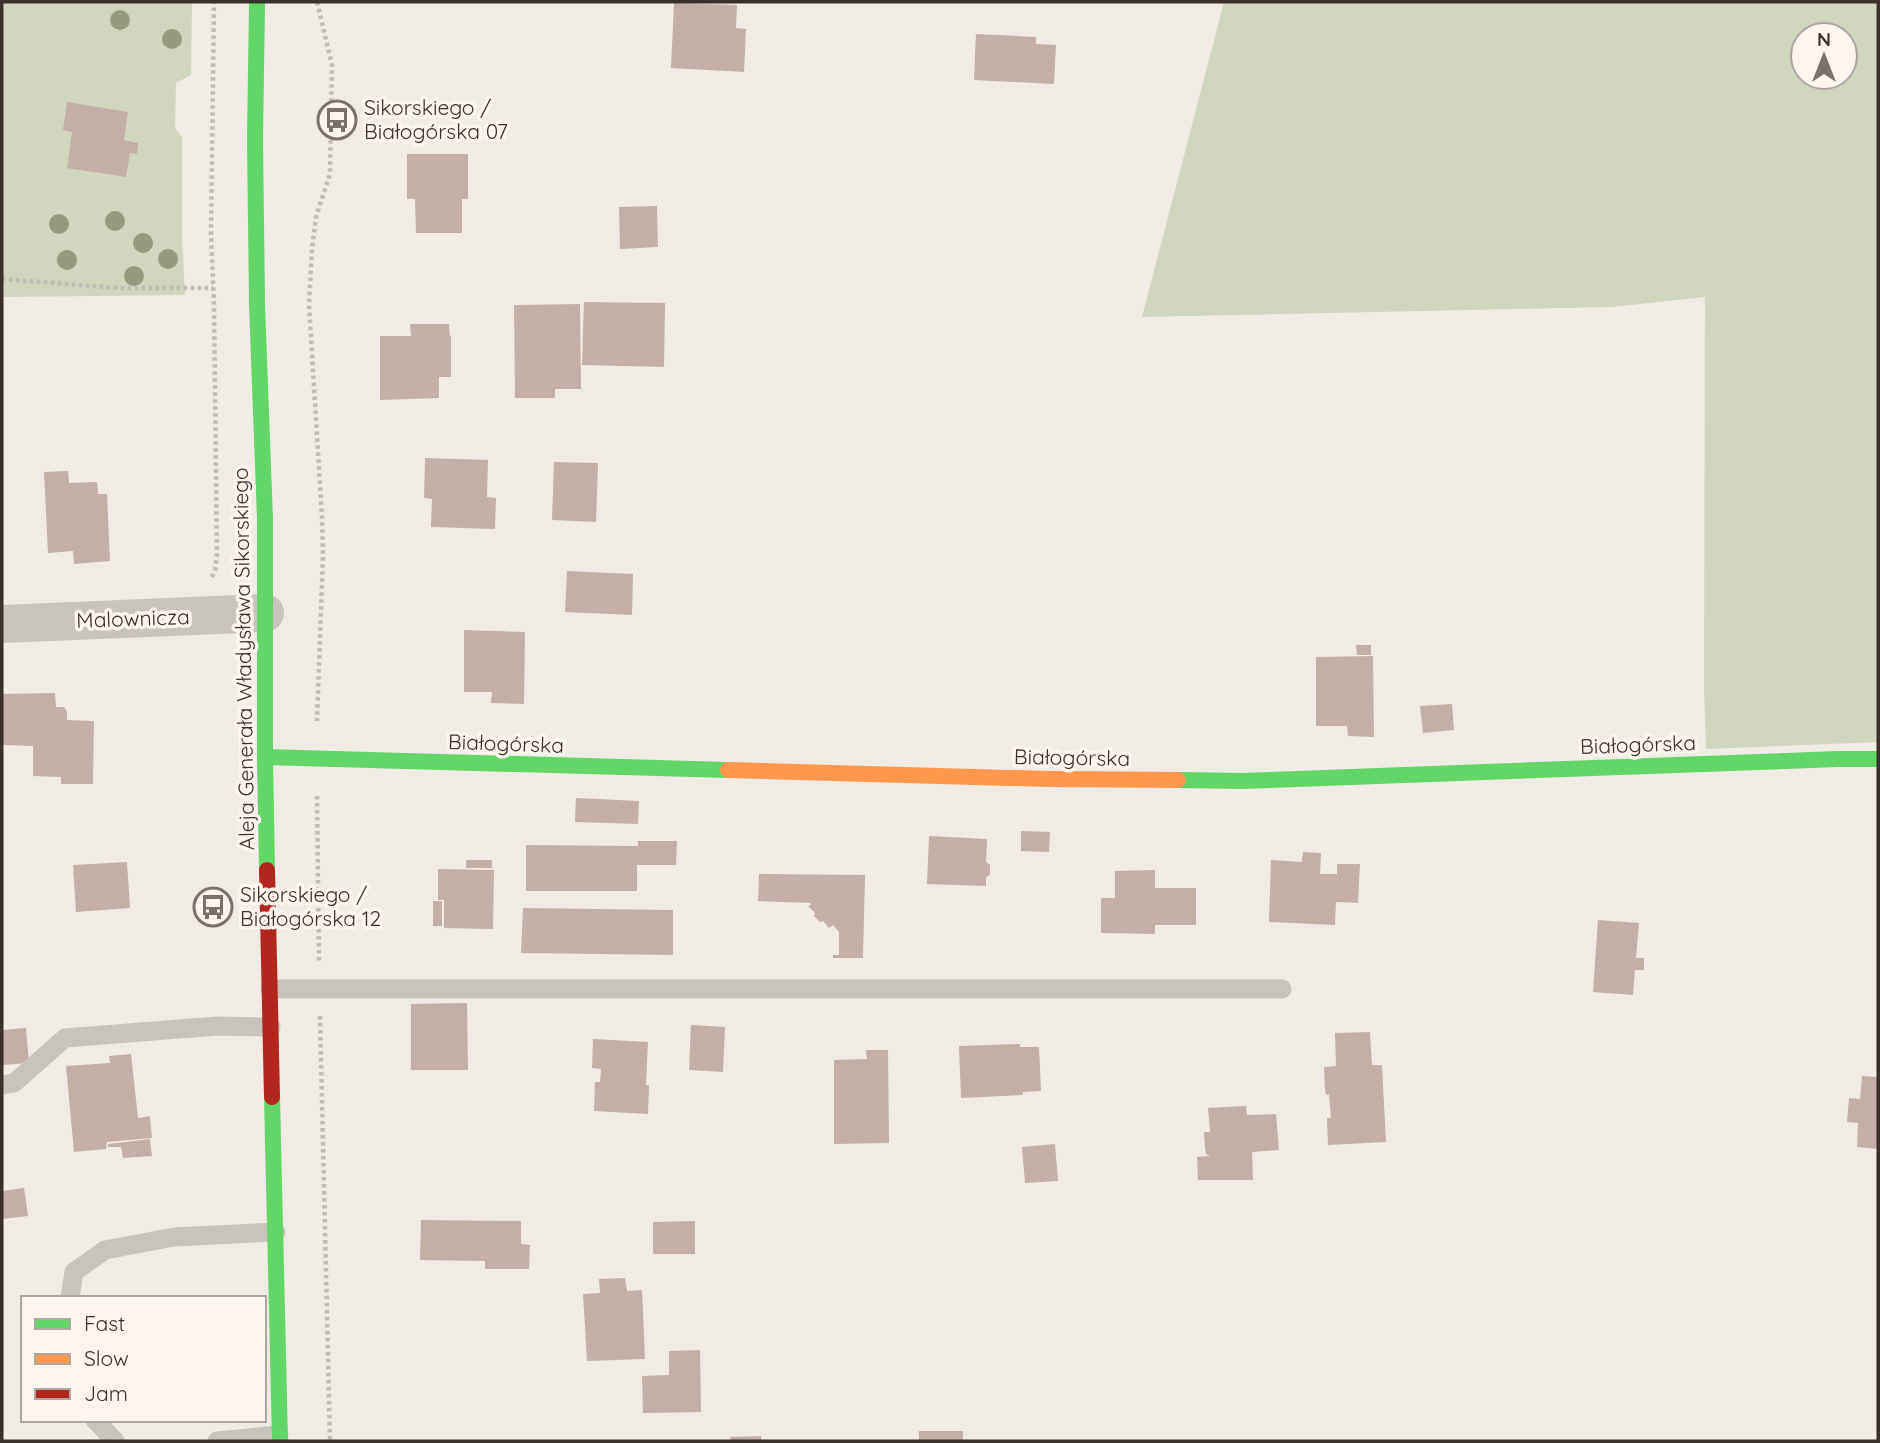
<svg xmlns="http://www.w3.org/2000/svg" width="1880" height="1443" font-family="Quicksand,sans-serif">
	<rect width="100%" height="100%" fill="#f0ebe5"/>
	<g fill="#d1d6bf" fill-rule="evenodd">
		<path d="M2,2H192L191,75L176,83L175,128L182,137V237L185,295L2,297Z"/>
		<path d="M1224,2H1878V742L1706,749L1704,688L1705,297L1612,307L1142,317ZM1803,35H1845V77H1803Z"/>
	</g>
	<g fill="#c3afa7">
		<path d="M674,3L737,5L736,28L746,29L744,72L671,68Z"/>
		<path d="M976,34L1036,37V44L1056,45L1054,84L974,80Z"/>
		<path d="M67,102L128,112L124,140L138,143L137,154L130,153L126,177L67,168L72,132L63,130Z"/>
		<path d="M407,154H468V199H462V233H416L415,199H407Z"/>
		<path d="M657,206L658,247L620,249L619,207Z"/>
		<path d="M584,302L665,303L664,367L582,365Z"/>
		<path d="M580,304L581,389H555V398H515L514,305Z"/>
		<path d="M410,324H449L450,336H451V377H439V398L380,400V336H411Z"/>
		<path d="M425,458L488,460L487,497L496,498L495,529L431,527L432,499L424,498Z"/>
		<path d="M554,462L598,463L596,522L552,520Z"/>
		<path d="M68,471L69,483L97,482L98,494H107L110,561L74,564L73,551L48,553L44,472Z"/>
		<path d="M567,571L633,574L632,615L565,612Z"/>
		<path d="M464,630L525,632L524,704L491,703L492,692H464Z"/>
		<path d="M1356,645H1371V655H1357Z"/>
		<path d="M1373,656L1374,737L1348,736L1347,726H1316V657Z"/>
		<path d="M55,693L56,707H64L67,712V720L94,721L93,784H61V777L33,776V746L2,745V694Z"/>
		<path d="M1452,704L1454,730L1423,733L1420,706Z"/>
		<path d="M576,798L639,801L638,824L575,822Z"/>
		<path d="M1021,831L1050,832L1049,852L1021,851Z"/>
		<path d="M929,836L987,839L986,862L990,865V874L986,878V886L927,884Z"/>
		<path d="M638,841H677L676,865H637V891H526V845L638,846Z"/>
		<path d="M1303,852L1321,853L1320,874H1337V864H1360L1358,903L1336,902L1335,925L1269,922L1271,860L1302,862Z"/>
		<rect x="466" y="860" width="26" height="8"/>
		<path d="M127,862L130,908L76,912L73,865Z"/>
		<path d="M438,869L494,870L493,929L444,928V900H438Z"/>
		<path d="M1155,870V888H1196V925H1155V934L1101,933V898H1115V871Z"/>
		<path d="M759,874L865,875L863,958H833V955H839V932L833,925L829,928L823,921L820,922L814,916L815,913L808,906L811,905L810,903L758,901Z"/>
		<rect x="433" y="901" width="9" height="25"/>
		<path d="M523,908L673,910V955L521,953Z"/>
		<path d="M1598,920L1639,923L1636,958H1644V970H1635L1633,995L1593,992Z"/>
		<path d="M467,1003L468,1070H411V1004Z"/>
		<path d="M691,1025L725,1027L723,1072L689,1070Z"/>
		<path d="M26,1028L29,1063L2,1065V1030Z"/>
		<path d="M1370,1032L1372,1065H1382L1386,1142L1328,1145L1327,1118H1331L1329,1094L1326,1095L1325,1090L1324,1067L1336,1066L1335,1033Z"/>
		<path d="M593,1039L648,1042L646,1085H649L648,1114L594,1111L595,1082H600L601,1069L592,1068Z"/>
		<path d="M1020,1044V1047H1039L1041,1091L1023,1092V1095L961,1098L959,1046Z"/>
		<path d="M866,1050H888L889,1143L834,1144V1060L867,1059Z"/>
		<path d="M131,1054L138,1118L150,1116L152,1138L107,1142L106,1149L74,1152L66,1066L110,1063L109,1056Z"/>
		<path d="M1862,1076L1878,1077V1149L1857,1147L1858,1123L1847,1122L1849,1098L1860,1099Z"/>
		<path d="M1246,1106L1247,1115L1276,1114L1279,1150L1252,1152L1253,1180H1198L1197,1157L1210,1156L1206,1154L1205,1149L1204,1132H1210L1208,1108Z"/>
		<path d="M150,1139L152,1156L123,1158L121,1147H108V1144Z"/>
		<path d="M1055,1144L1058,1181L1025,1183L1022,1147Z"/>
		<path d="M24,1188L28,1216L2,1219V1191Z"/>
		<path d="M421,1220L521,1221V1244L530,1245L529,1269H485V1261L420,1260Z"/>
		<path d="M695,1221V1254H653V1222Z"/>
		<path d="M625,1278L627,1291L642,1290L645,1359L587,1361L583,1294L600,1293L599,1279Z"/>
		<path d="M700,1350L701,1412L643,1413L642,1376L669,1375V1351Z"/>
		<rect x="919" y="1431" width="44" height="10"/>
		<path d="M761,1436V1441H731L730,1437Z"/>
	</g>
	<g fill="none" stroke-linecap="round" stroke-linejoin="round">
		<g stroke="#c2bbb6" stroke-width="4.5" stroke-dasharray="3.5 3.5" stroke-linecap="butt">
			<path d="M317,2L332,65L330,174L316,217L312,249L309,305L322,517L323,555L317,721"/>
			<path d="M2,279L118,288H213"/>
			<path d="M212,577L215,570L217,555L214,303L211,234L214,2"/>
			<path d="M317,796L319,962"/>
			<path d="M320,1016L330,1441"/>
		</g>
		<g stroke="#c9c3be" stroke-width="19">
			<path d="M270,989H1282"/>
			<path d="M2,1085L14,1083L65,1038L217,1026L271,1027"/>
			<path d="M70,1298L74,1272L105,1250L174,1237L276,1232"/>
			<path d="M95,1420L115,1441"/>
			<path d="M217,1441L279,1435"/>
		</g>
		<path stroke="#c9c3be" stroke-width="38" d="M2,624L265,613"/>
		<g stroke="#63d668" stroke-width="16">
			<path d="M257,2L255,139L257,304L265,520V757L267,870"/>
			<path d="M265,757L728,770"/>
			<path d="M1178,780L1242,781L1838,759H1878"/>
			<path d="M272,1097L280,1441"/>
		</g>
		<path stroke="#ff974d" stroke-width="16" d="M728,770L1049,779L1178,780"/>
		<path stroke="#b3261e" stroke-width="16" d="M267,870L272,1097"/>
	</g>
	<g fill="#959b80">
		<circle cx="120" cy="20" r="10"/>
		<circle cx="172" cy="39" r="10"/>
		<circle cx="115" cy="221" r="10"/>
		<circle cx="59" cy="224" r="10"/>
		<circle cx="143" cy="243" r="10"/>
		<circle cx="168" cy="259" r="10"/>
		<circle cx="67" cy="260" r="10"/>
		<circle cx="134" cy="276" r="10"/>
	</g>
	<defs>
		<symbol id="bus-ring" viewBox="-11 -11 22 22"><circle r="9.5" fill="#fbf5ee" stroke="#7a716c" stroke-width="1.5"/><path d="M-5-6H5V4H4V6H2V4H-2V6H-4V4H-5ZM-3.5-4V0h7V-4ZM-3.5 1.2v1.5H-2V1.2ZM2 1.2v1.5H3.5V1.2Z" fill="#7a716c"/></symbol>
	</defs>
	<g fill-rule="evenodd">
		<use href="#bus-ring" x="315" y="98" width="44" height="44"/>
		<use href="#bus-ring" x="191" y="885" width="44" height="44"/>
	</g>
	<g text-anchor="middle" stroke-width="7" stroke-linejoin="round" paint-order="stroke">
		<g font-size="21" fill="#3b302b" stroke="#fbf5ee" text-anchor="start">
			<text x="364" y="115">Sikorskiego /<tspan x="364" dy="24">Białogórska 07</tspan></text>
			<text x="240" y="902">Sikorskiego /<tspan x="240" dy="24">Białogórska 12</tspan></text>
		</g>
		<g font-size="21" fill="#3b302b" stroke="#fbf5ee">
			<text transform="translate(133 619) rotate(-2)" y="7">Malownicza</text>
			<text transform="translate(244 659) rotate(-91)" y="7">Aleja Generała Władysława Sikorskiego</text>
			<text transform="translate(506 744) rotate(2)" y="7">Białogórska</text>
			<text transform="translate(1638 745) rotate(-2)" y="7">Białogórska</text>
			<text transform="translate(1072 758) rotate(1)" y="7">Białogórska</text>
		</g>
	</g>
	<rect width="1880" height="1443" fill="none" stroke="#3b302b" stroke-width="7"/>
	<rect x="21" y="1296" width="245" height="126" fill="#fbf5ee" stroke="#aea6a0" stroke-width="2"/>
	<rect x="35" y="1319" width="35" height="10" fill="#63d668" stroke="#aea6a0" stroke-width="2"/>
	<text x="84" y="1331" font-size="21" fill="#3b302b">Fast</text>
	<rect x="35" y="1354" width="35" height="10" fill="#ff974d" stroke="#aea6a0" stroke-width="2"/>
	<text x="84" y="1366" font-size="21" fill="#3b302b">Slow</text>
	<rect x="35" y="1389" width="35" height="10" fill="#b3261e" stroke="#aea6a0" stroke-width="2"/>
	<text x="84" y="1401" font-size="21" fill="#3b302b">Jam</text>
	<g transform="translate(1824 56)"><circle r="33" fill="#fbf5ee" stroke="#aea6a0" stroke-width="2"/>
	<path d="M0-5L12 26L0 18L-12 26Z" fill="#7a716c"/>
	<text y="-10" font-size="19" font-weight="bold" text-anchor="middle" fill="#3b302b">N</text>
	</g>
</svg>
